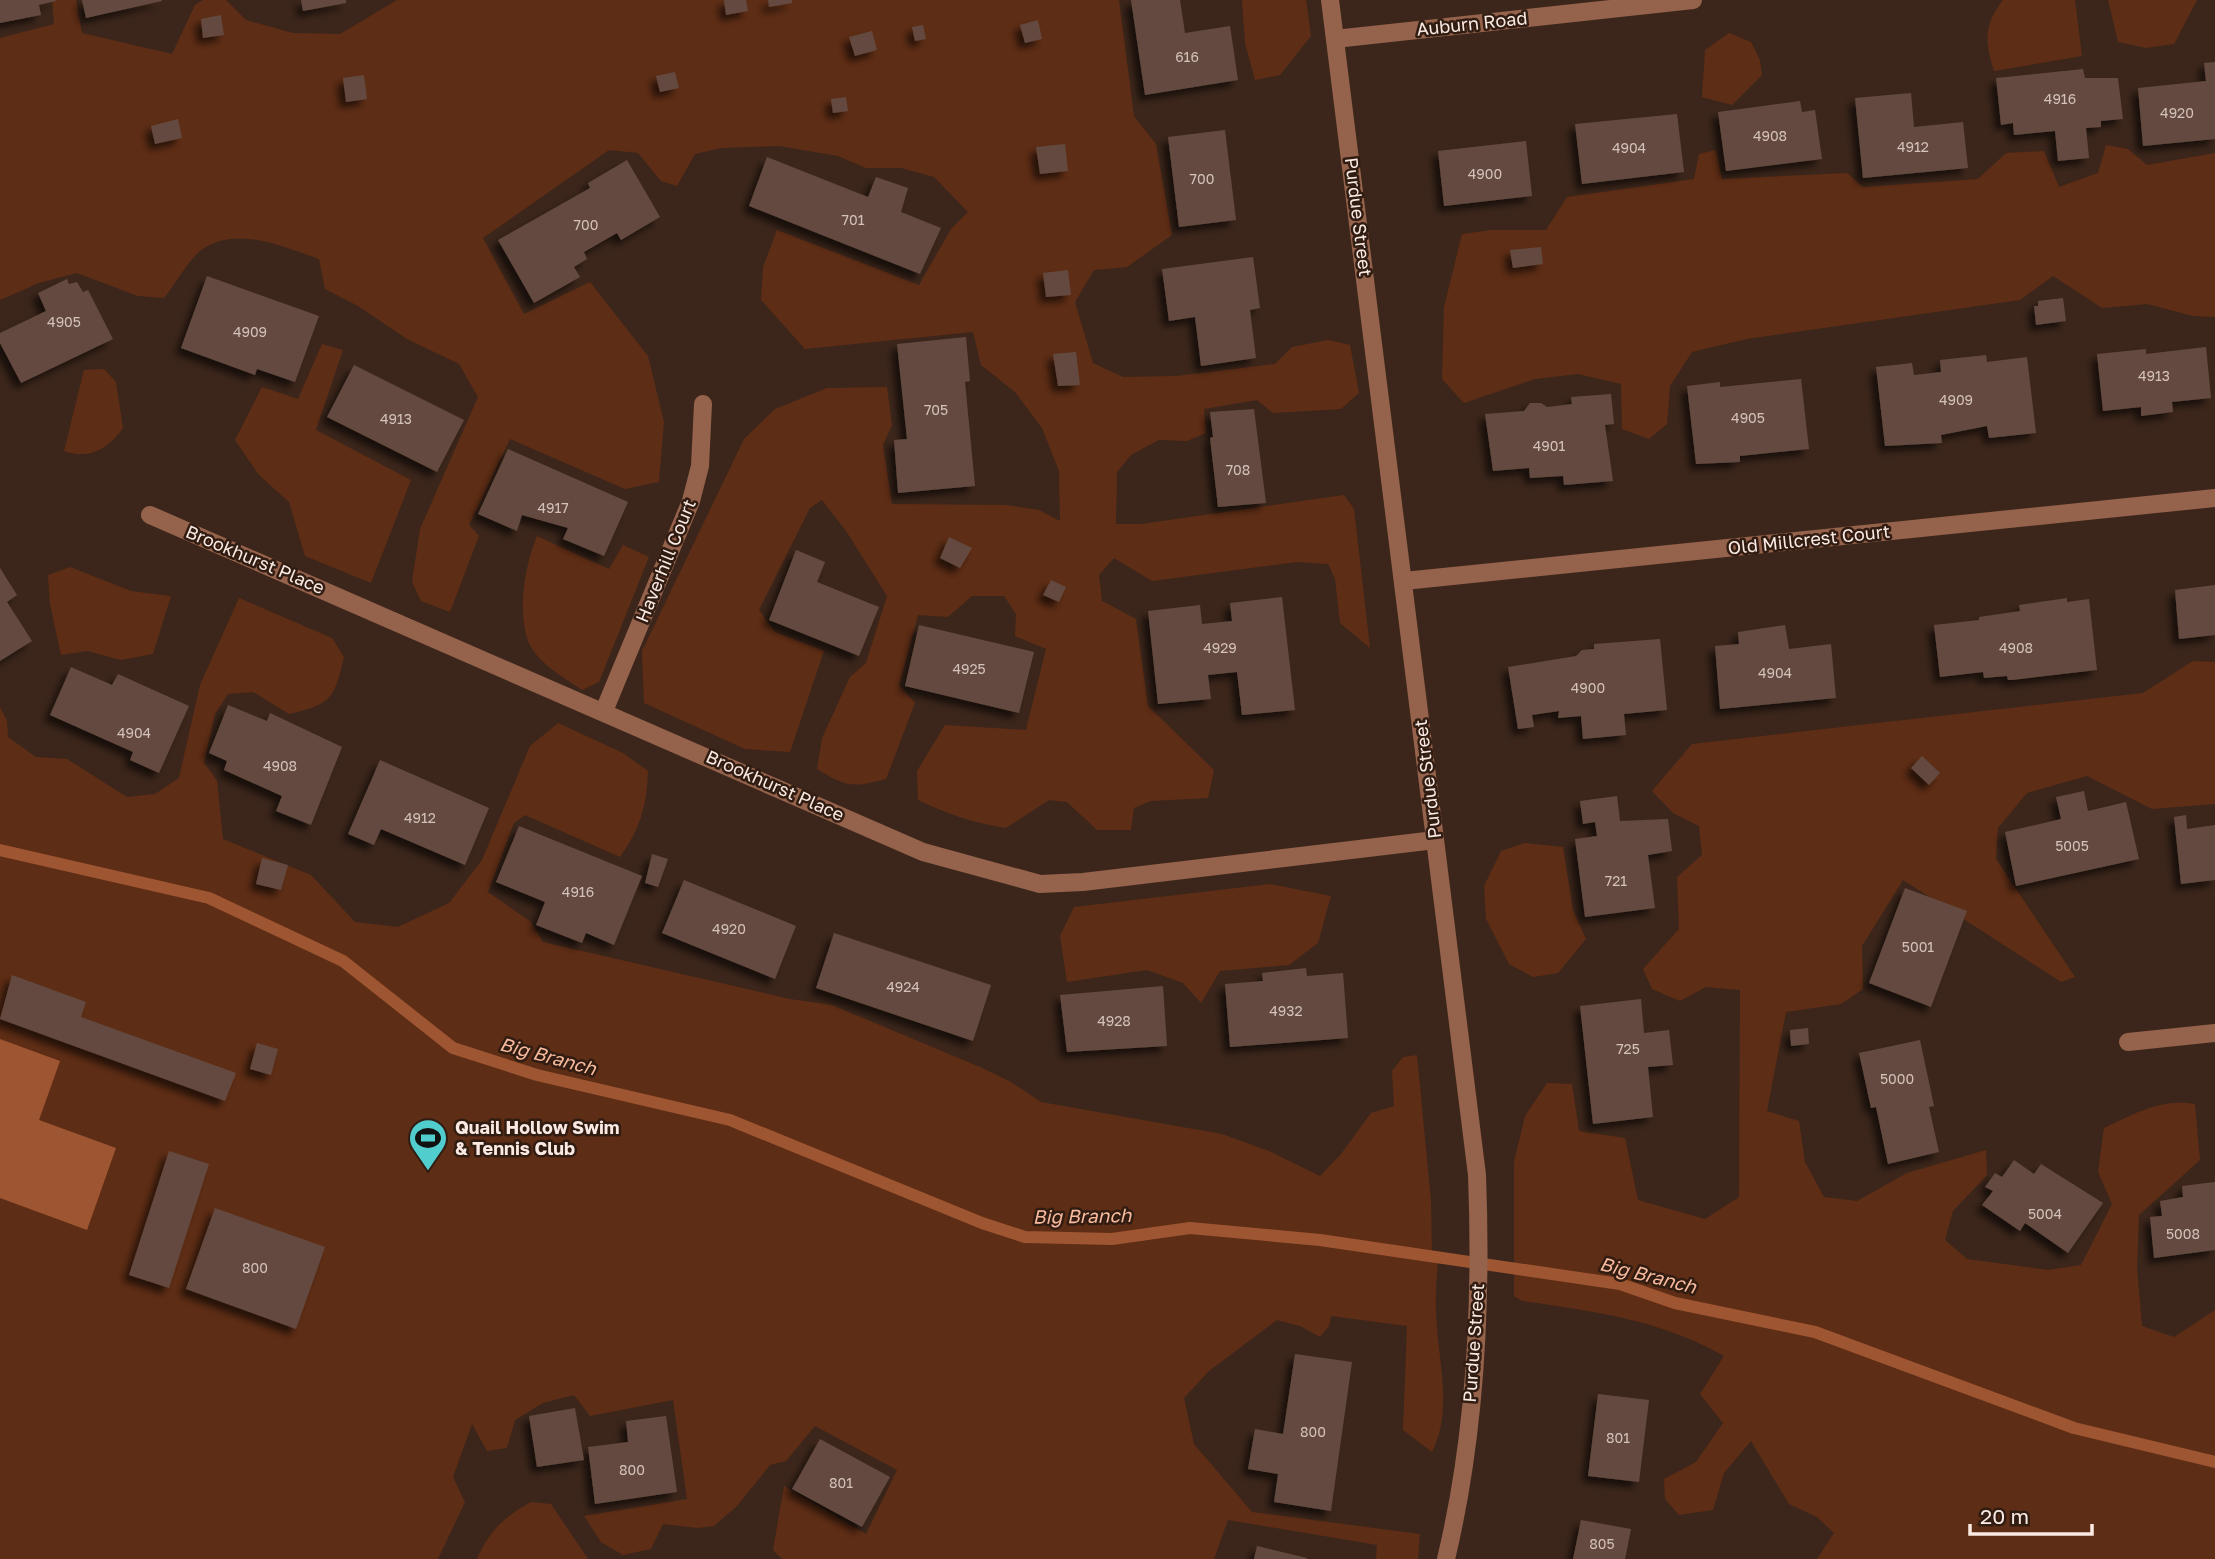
<svg xmlns="http://www.w3.org/2000/svg" width="2215" height="1559" font-family="'Golos Text',sans-serif">
	<defs>
		<filter id="shadow"><feDropShadow dx="-6" dy="6" stdDeviation="3.5" flood-color="#0009"/></filter>
	</defs>
	<rect width="100%" height="100%" fill="#3c261b"/>
	<g fill="#5e2d15">
		<path d="M52,0H76L82,33L172,54L195,5L203,0H226L246,20L293,33L340,34L397,0H1119L1134,116L1156,144L1172,235L1127,267L1094,270L1075,302L1093,363L1123,377L1176,376L1275,364L1292,347L1328,340L1350,345L1359,393L1341,409L1273,413L1257,400L1204,409L1206,433L1187,441L1159,440L1131,455L1117,472L1116,524H1141L1344,495L1354,509L1370,648L1340,623L1335,579L1328,564L1297,562L1152,581L1114,558L1099,575L1102,601L1136,619L1148,706L1214,770L1208,798L1151,801L1134,808L1131,830H1097L1067,802L1049,800L1006,828C974,823 947,814 918,800L917,771L945,725L1026,730L1046,649L1015,636L1016,614L1004,596H972L948,617L918,615L899,685L915,703L886,779C853,788 846,787 817,769L822,738L850,677L866,663L887,596L846,531L822,500L810,508L759,610L775,632L824,651L790,752L745,749L644,703L642,651L744,439L775,409L827,388L887,387L892,425L883,445L892,504L1006,505L1039,510L1060,521L1059,471L1042,428L1015,392L981,365L973,332L805,349L761,300L763,267L777,230L919,285L951,229L968,212L934,177L901,168H866L838,156L779,146L721,148L695,154L677,186L661,181L638,153L609,150L483,238L524,314L590,282L648,356L664,422L659,482L625,489L510,439L469,525L479,536L450,612L421,601L412,582L420,529L478,397L459,364L407,339L358,306L325,289L319,259C283,247 235,224 200,251C186,263 175,285 164,298L138,296L77,273L39,283L0,300V38L54,24Z"/>
		<path d="M1242,0H1306L1311,36L1280,75L1255,80L1245,43Z"/>
		<path d="M2003,0H2075L2082,56L1994,71C1985,42 1983,26 2003,0Z"/>
		<path d="M2108,0H2197L2174,44L2146,48L2118,42Z"/>
		<path d="M1729,33L1751,42L1760,60L1762,75L1732,105L1702,97L1705,50Z"/>
		<path d="M2106,145L2128,149L2147,165L2215,153V317L2193,316L2147,304L2102,308L2053,276L2020,300L1747,339L1692,352L1670,386L1667,424L1649,439L1622,429L1621,384L1578,374L1535,379L1464,403L1442,379L1444,307L1462,234L1491,230H1546L1567,197L1694,179L1699,154L1716,150L1722,179L1847,173L1863,187L1978,179L2006,153L2044,151L2059,187L2098,173Z"/>
		<path d="M322,344L343,350L316,430L411,480L371,583L305,556L289,502L259,475L235,440L262,387L298,399Z"/>
		<path d="M104,369L116,382L123,428C109,449 89,460 64,451L84,370Z"/>
		<path d="M537,536L609,569L623,545L649,557L599,682L582,690C563,677 534,661 527,638C518,605 525,566 537,536Z"/>
		<path d="M70,567L131,591L171,596L153,654L121,660L87,651L61,655L50,604L48,575Z"/>
		<path d="M239,598L332,638L344,657C334,699 332,704 289,714L253,692L228,694L215,714L204,763L217,780L223,839L311,875L355,922L398,927L449,903L482,860L530,746L558,723L623,753L648,771C647,806 640,829 620,857L525,815L514,823L488,892L531,922L543,942L790,999L832,1005L980,1067L1011,1082L1041,1102L1222,1134L1269,1151L1320,1176L1341,1154L1371,1113L1394,1106L1392,1071L1403,1057L1417,1055L1431,1201L1432,1256L1438,1257C1437,1275 1435,1294 1436,1312C1437,1358 1454,1408 1432,1452L1403,1430L1407,1326L1331,1316L1329,1326L1320,1337L1300,1326L1277,1320L1209,1371L1184,1398L1194,1444L1252,1512L1420,1534L1418,1559H1376L1377,1545L1228,1520L1214,1559H782L773,1550L784,1486L866,1534L897,1470L815,1426L786,1461L770,1465L737,1506L714,1526L698,1528L663,1524L651,1549L623,1555L601,1542L584,1516L687,1499L673,1400L590,1416L574,1395L543,1403L515,1420L507,1448L487,1451L472,1424L453,1477L465,1502L438,1559H0V707L7,721L8,737L36,757L67,759L127,797L155,794L179,778L200,685Z"/>
		<path d="M2193,661L2215,662V804L2152,809L2087,776L2027,793L1998,828L1996,859L2075,977L2061,982L1903,880L1862,946L1863,989L1841,1004L1786,1012L1767,1111L1799,1121L1805,1162L1824,1197L1857,1201L1907,1173L1986,1150L1987,1175L1953,1211L1945,1240L1967,1259L2048,1270L2081,1265L2112,1204L2098,1172L2104,1128C2134,1114 2161,1098 2195,1104L2200,1160L2139,1215L2137,1268L2142,1326L2174,1337L2215,1310V1559H1817L1834,1533L1817,1517L1789,1504L1751,1441L1724,1473L1713,1510L1679,1515L1665,1499L1664,1479L1696,1462L1723,1423L1700,1394L1724,1356C1661,1320 1593,1311 1522,1301L1514,1296V1162L1525,1116L1547,1083L1572,1084L1579,1131L1625,1138L1638,1200L1705,1219L1739,1197L1740,990L1706,987L1680,1001L1652,989L1643,969L1679,929L1677,877L1702,855L1699,826L1673,813L1652,791L1692,744L2143,693Z"/>
		<path d="M1525,843L1563,847L1573,910L1586,939L1558,973L1533,977L1509,964L1486,919L1484,886L1501,851Z"/>
		<path d="M1270,884L1331,896L1318,943L1289,965L1220,971L1201,1003L1183,983L1147,970L1067,982L1060,936L1074,907Z"/>
		<path d="M531,1502L551,1504L588,1559H477C489,1531 504,1517 531,1502Z"/>
	</g>
	<path fill="#9e5532" d="M0,1039L60,1061L39,1120L116,1148L87,1230L0,1198Z"/>
	<g fill="none" stroke-linecap="round" stroke-linejoin="round">
		<path stroke="#9e5532" stroke-width="12" d="M0,850L209,898L343,961L453,1048L537,1075L730,1120L982,1223L1025,1237L1112,1239L1190,1228L1320,1240L1620,1284L1675,1303L1815,1332L2074,1428L2215,1462"/>
	</g>
	<g fill="#634a3f" filter="url(#shadow)">
		<path d="M0,0H56V1L39,5L41,15L0,23Z"/>
		<path d="M82,0H162V1L86,18Z"/>
		<path d="M301,0H346V3L303,11Z"/>
		<path d="M724,0H746L748,11L726,15Z"/>
		<path d="M768,0H792V3L769,7Z"/>
		<path d="M1131,0H1180L1185,33L1230,26L1238,80L1145,95Z"/>
		<path d="M221,15L224,35L203,38L201,19Z"/>
		<path d="M1038,20L1042,39L1025,43L1020,25Z"/>
		<path d="M923,25L926,39L915,41L912,27Z"/>
		<path d="M872,31L877,50L855,56L849,37Z"/>
		<path d="M2215,62V139L2143,146L2138,88L2206,81L2204,63Z"/>
		<path d="M2083,69L2085,78H2118L2123,119L2101,121V127L2086,128L2089,158L2058,161L2055,131L2014,135L2013,123L2001,125L1996,78Z"/>
		<path d="M675,72L679,88L660,92L656,76Z"/>
		<path d="M364,75L367,99L346,102L343,78Z"/>
		<path d="M1911,93L1914,127L1963,122L1968,168L1863,178L1855,98Z"/>
		<path d="M846,97L848,111L833,113L831,99Z"/>
		<path d="M1800,101L1802,112L1815,110L1822,159L1726,171L1718,112Z"/>
		<path d="M1677,114L1684,172L1582,184L1575,124Z"/>
		<path d="M178,119L182,138L155,144L151,126Z"/>
		<path d="M1225,130L1236,220L1179,227L1168,137Z"/>
		<path d="M1526,141L1532,196L1444,206L1438,151Z"/>
		<path d="M1065,144L1068,171L1040,174L1036,147Z"/>
		<path d="M767,157L868,197L876,177L908,188L901,212L941,228L920,274L749,206Z"/>
		<path d="M627,160L660,217L621,240L617,233L584,252L587,259L574,267L580,277L534,303L498,240L590,188L588,183Z"/>
		<path d="M1541,247L1543,264L1513,268L1510,250Z"/>
		<path d="M1253,257L1260,308L1250,310L1256,358L1201,366L1195,317L1169,321L1162,269Z"/>
		<path d="M1068,270L1071,295L1046,297L1043,273Z"/>
		<path d="M207,276L319,316L295,382L257,369L255,375L181,348Z"/>
		<path d="M67,279L69,284L77,282L83,292L88,290L113,339L21,383L0,343V333L46,311L38,293Z"/>
		<path d="M2063,298L2066,321L2036,325L2034,306H2038V301Z"/>
		<path d="M966,337L970,381L965,382L975,486L898,493L894,440L907,439L897,344Z"/>
		<path d="M2206,347L2211,398L2172,402L2173,412L2141,416V407L2103,411L2097,354L2146,349V354Z"/>
		<path d="M1076,352L1080,385L1058,386L1053,354Z"/>
		<path d="M1986,355L1987,362L2027,357L2036,433L1989,438L1987,426L1941,435L1942,443L1885,446L1876,367L1912,363L1914,375L1941,372L1940,360Z"/>
		<path d="M354,365L464,420L437,472L327,417Z"/>
		<path d="M1801,379L1809,449L1740,456V462L1696,464L1687,386L1720,382V387Z"/>
		<path d="M1611,394L1614,424L1605,425L1613,481L1564,485L1563,476L1530,478L1529,468L1493,471L1485,414L1524,411L1530,403H1541L1547,407L1572,404L1571,397Z"/>
		<path d="M1254,409L1266,503L1218,507L1210,438L1213,437L1210,412Z"/>
		<path d="M508,449L628,502L604,556L563,539L568,528L522,515L517,531L478,514Z"/>
		<path d="M949,537L972,548L960,568L940,558Z"/>
		<path d="M796,550L825,562L817,582L879,607L859,656L769,620Z"/>
		<path d="M0,568L17,595L7,602L32,641L0,661Z"/>
		<path d="M1051,580L1066,587L1059,602L1043,595Z"/>
		<path d="M2215,585V635L2179,639L2175,590Z"/>
		<path d="M1282,597L1295,710L1242,715L1237,672L1208,675L1211,699L1158,704L1148,611L1200,605L1202,624L1232,621L1230,603Z"/>
		<path d="M2067,598V602L2089,599L2097,670L2012,680H2008L2007,676L1984,678L1983,672L1940,677L1934,625L1979,620V617L2020,611L2019,605Z"/>
		<path d="M919,625L1034,652L1019,713L905,686Z"/>
		<path d="M1785,625L1789,649L1831,644L1836,698L1720,709L1715,646L1739,644L1738,632Z"/>
		<path d="M1660,639L1667,710L1624,714L1626,735L1583,739L1581,716L1558,718L1559,711L1532,715L1534,727L1518,729L1508,667L1576,656L1582,650L1594,649V644Z"/>
		<path d="M71,667L112,685L118,674L189,706L159,773L130,760L133,752L50,715Z"/>
		<path d="M228,705L267,721L270,713L342,747L311,825L276,811L282,796L224,770L227,761L209,753Z"/>
		<path d="M1922,756L1940,773L1929,785L1911,768Z"/>
		<path d="M380,760L489,808L465,865L381,829L374,845L348,834Z"/>
		<path d="M2084,791L2088,811L2126,802L2139,859L2016,886L2005,832L2061,819L2056,797Z"/>
		<path d="M1617,796L1620,821L1668,819L1672,851L1648,855L1655,908L1585,917L1575,839L1597,836L1595,822L1583,824L1580,801Z"/>
		<path d="M2186,815L2187,829L2215,825V880L2181,884L2174,817Z"/>
		<path d="M519,826L642,876L614,945L586,933L582,943L536,925L545,902L496,882Z"/>
		<path d="M652,854L668,859L658,887L645,883Z"/>
		<path d="M262,858L288,865L281,890L256,884Z"/>
		<path d="M684,880L796,926L775,979L662,933Z"/>
		<path d="M1905,888L1967,911L1931,1007L1869,983Z"/>
		<path d="M834,933L991,985L973,1041L816,988Z"/>
		<path d="M1306,968L1307,976L1343,973L1348,1038L1230,1047L1225,984L1263,981L1262,973Z"/>
		<path d="M12,975L86,1002L81,1017L236,1073L225,1101L0,1019Z"/>
		<path d="M1163,986L1167,1046L1067,1052L1060,995Z"/>
		<path d="M1641,999L1644,1033L1669,1030L1673,1065L1648,1067L1653,1117L1593,1124L1580,1006Z"/>
		<path d="M1808,1028L1809,1044L1791,1046L1790,1030Z"/>
		<path d="M1920,1040L1934,1106L1929,1107L1939,1152L1888,1164L1876,1107L1871,1108L1859,1053Z"/>
		<path d="M257,1043L278,1049L271,1075L250,1069Z"/>
		<path d="M169,1151L209,1164L169,1288L129,1275Z"/>
		<path d="M2014,1160L2034,1174L2041,1164L2103,1203L2068,1253L2025,1223L2020,1231L1982,1205L1993,1191L1985,1187L1995,1173L2002,1177Z"/>
		<path d="M2215,1182V1250L2154,1258L2150,1217L2162,1216L2160,1201L2183,1197L2182,1186Z"/>
		<path d="M215,1208L325,1247L296,1329L186,1289Z"/>
		<path d="M1295,1354L1352,1362L1331,1511L1274,1502L1278,1474L1248,1469L1255,1429L1283,1434Z"/>
		<path d="M1598,1394L1649,1400L1639,1482L1588,1476Z"/>
		<path d="M575,1408L584,1460L537,1467L529,1416Z"/>
		<path d="M666,1416L677,1492L595,1504L588,1447L628,1442L626,1421Z"/>
		<path d="M820,1439L890,1477L862,1527L792,1489Z"/>
		<path d="M1581,1520L1631,1529L1625,1559H1573Z"/>
		<path d="M1257,1546L1307,1558V1559H1254Z"/>
	</g>
	<g fill="none" stroke-linecap="round" stroke-linejoin="round">
		<g stroke="#95624b" stroke-width="18">
			<path d="M1330,0L1477,1175C1482,1303 1476,1434 1446,1559"/>
			<path d="M1335,39L1693,0"/>
			<path d="M150,515L923,852L1040,884L1083,882L1435,840"/>
			<path d="M1404,581L2215,498"/>
			<path d="M604,711L691,501L700,466L703,404"/>
			<path d="M2128,1042L2215,1033"/>
		</g>
	</g>
	<defs>
		<symbol id="stadium-pin" viewBox="-11 -11 22 30"><path d="M0 17L-7.5 6A9.5 9.5 0 1 1 7.5 6Z" fill="#52cdcd" stroke="#311c12"/><path d="M0-5a6.5 5 0 1 0 0 10a6.5 5 0 1 0 0-10ZM-3.5-1.8h7v3.6h-7Z" fill="#111"/></symbol>
	</defs>
	<g fill-rule="evenodd">
		<use href="#stadium-pin" x="406" y="1116" width="44" height="60"/>
	</g>
	<g text-anchor="middle" stroke-width="5" stroke-linejoin="round" paint-order="stroke">
		<g font-size="14" fill="#d4c2ba">
			<text x="1187" y="62">616</text>
			<text x="2060" y="104">4916</text>
			<text x="2177" y="118">4920</text>
			<text x="1770" y="141">4908</text>
			<text x="1913" y="152">4912</text>
			<text x="1629" y="153">4904</text>
			<text x="1485" y="179">4900</text>
			<text x="1202" y="184">700</text>
			<text x="853" y="225">701</text>
			<text x="586" y="230">700</text>
			<text x="64" y="327">4905</text>
			<text x="250" y="337">4909</text>
			<text x="2154" y="381">4913</text>
			<text x="1956" y="405">4909</text>
			<text x="936" y="415">705</text>
			<text x="1748" y="423">4905</text>
			<text x="396" y="424">4913</text>
			<text x="1549" y="451">4901</text>
			<text x="1238" y="475">708</text>
			<text x="553" y="513">4917</text>
			<text x="1220" y="653">4929</text>
			<text x="2016" y="653">4908</text>
			<text x="969" y="674">4925</text>
			<text x="1775" y="678">4904</text>
			<text x="1588" y="693">4900</text>
			<text x="134" y="738">4904</text>
			<text x="280" y="771">4908</text>
			<text x="420" y="823">4912</text>
			<text x="2072" y="851">5005</text>
			<text x="1616" y="886">721</text>
			<text x="578" y="897">4916</text>
			<text x="729" y="934">4920</text>
			<text x="1918" y="952">5001</text>
			<text x="903" y="992">4924</text>
			<text x="1286" y="1016">4932</text>
			<text x="1114" y="1026">4928</text>
			<text x="1628" y="1054">725</text>
			<text x="1897" y="1084">5000</text>
			<text x="2045" y="1219">5004</text>
			<text x="2183" y="1239">5008</text>
			<text x="255" y="1273">800</text>
			<text x="1313" y="1437">800</text>
			<text x="1618" y="1443">801</text>
			<text x="632" y="1475">800</text>
			<text x="841" y="1488">801</text>
			<text x="1602" y="1549">805</text>
		</g>
		<g font-size="18" fill="#faeae3" stroke="#311c12">
			<text transform="translate(1472 24) rotate(-6)" y="6">Auburn Road</text>
			<text transform="translate(1358 217) rotate(83)" y="6">Purdue Street</text>
			<text transform="translate(1809 540) rotate(-6)" y="6">Old Millcrest Court</text>
			<text transform="translate(255 560) rotate(23)" y="6">Brookhurst Place</text>
			<text transform="translate(666 561) rotate(-68)" y="6">Haverhill Court</text>
			<text transform="translate(1428 779) rotate(-97)" y="6">Purdue Street</text>
			<text transform="translate(775 786) rotate(24)" y="6">Brookhurst Place</text>
			<text transform="translate(1474 1343) rotate(-86)" y="6">Purdue Street</text>
		</g>
		<g font-size="18" font-weight="bold" fill="#faeae3" stroke="#311c12" text-anchor="start">
			<text x="455" y="1134">Quail Hollow Swim<tspan x="455" dy="21">&amp; Tennis Club</tspan></text>
		</g>
		<g font-size="19" font-style="italic" fill="#f8ba9d" stroke="#311c12">
			<text transform="translate(548 1056) rotate(15)" y="7">Big Branch</text>
			<text transform="translate(1082 1216) rotate(-1)" y="7">Big Branch</text>
			<text transform="translate(1648 1275) rotate(14)" y="7">Big Branch</text>
		</g>
	</g>
	<path d="M1970 1524v10h122v-10" fill="none" stroke="#faeae3" stroke-width="3.5"/>
	<text x="1980" y="1524" font-size="21" fill="#faeae3" stroke="#311c12" stroke-width="5" paint-order="stroke">20 m</text>
</svg>
